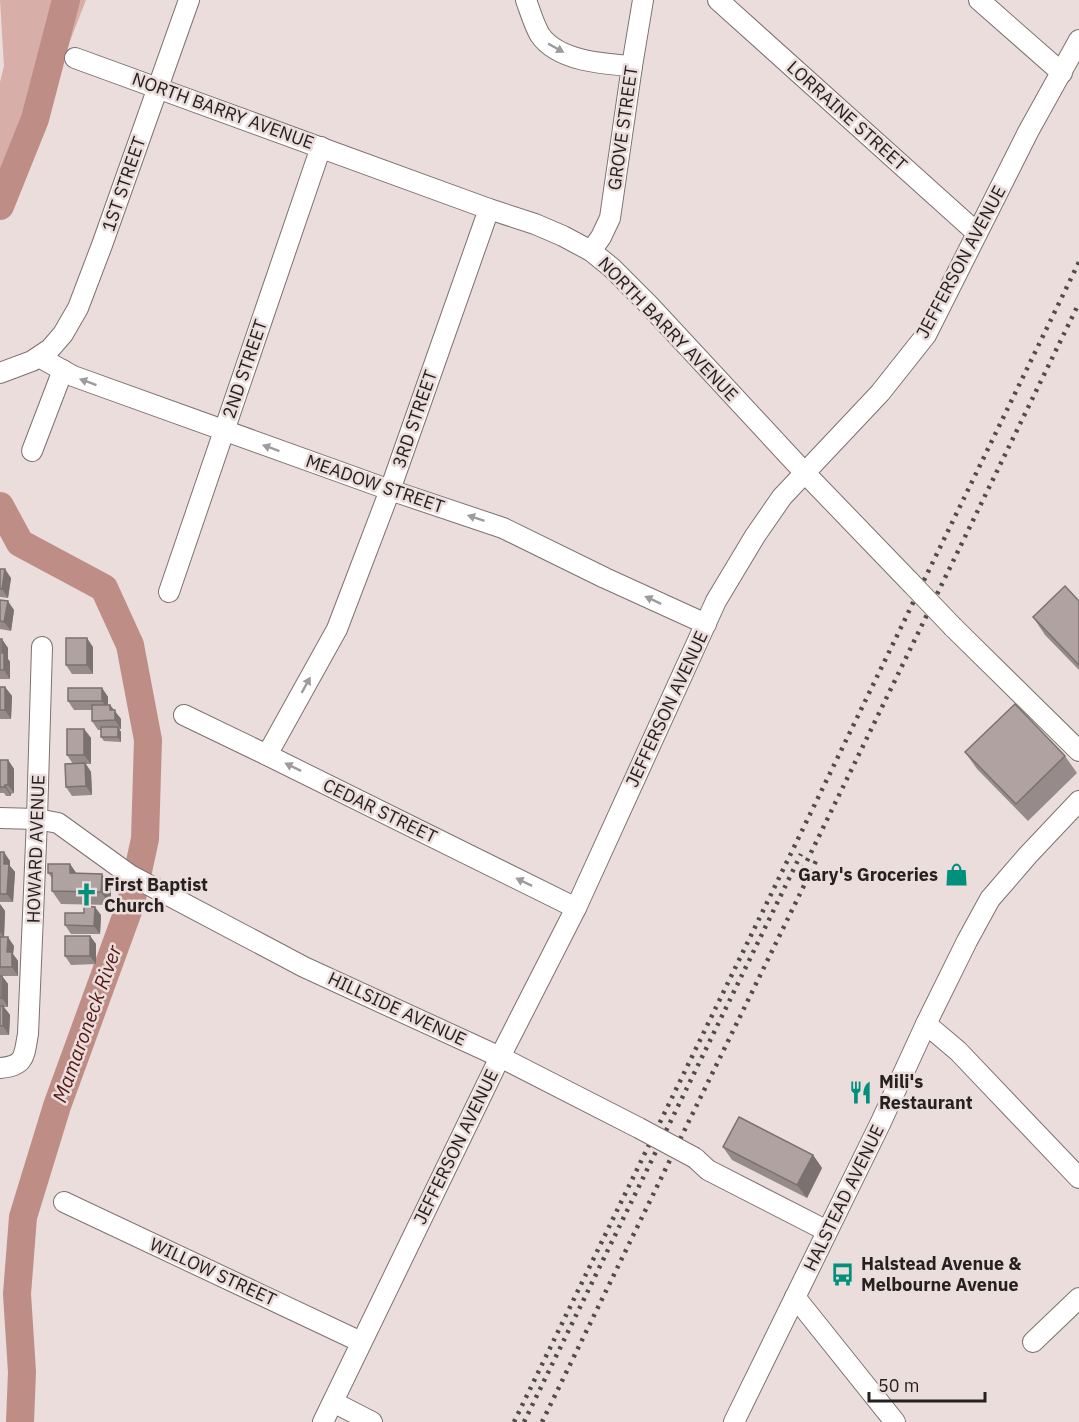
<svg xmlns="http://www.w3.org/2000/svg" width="1079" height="1422" font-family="'IBM Plex Sans',sans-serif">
	<rect width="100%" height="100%" fill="#eadddb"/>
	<path fill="#d8aea8" d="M0,0H86L0,220V82L4,66Z"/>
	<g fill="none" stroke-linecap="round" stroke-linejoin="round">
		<g stroke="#be8d86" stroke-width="28">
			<path d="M0,206L35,119L66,0"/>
			<path d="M0,506L20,543L104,588L130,645L148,740L145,839L131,903L57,1106L23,1217L17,1294L22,1372L20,1422"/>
		</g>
		<defs>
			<g id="minor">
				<path d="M526,0C530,11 534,25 540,35C558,61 603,64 632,66"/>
				<path d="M718,0L977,233"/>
				<path d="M979,0L1062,73"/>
				<path d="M75,58L489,209L535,224L563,236L591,251L612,268L649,305L804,472L911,583"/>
				<path d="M591,251L601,237L610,218L632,66L643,0"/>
				<path d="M39,357L73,376L390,490L503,528L605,578L706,624"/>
				<path d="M0,373L32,361L50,349L63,334L78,308L102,245L189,0"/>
				<path d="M32,451L63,370"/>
				<path d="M169,592L321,147"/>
				<path d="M953,627L1079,751"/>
				<path d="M184,715L267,755L576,908"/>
				<path d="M267,755L337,629L390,490L489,209"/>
				<path d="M0,818L37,819L58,823L130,875L304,967L500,1057L639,1128"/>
				<path d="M926,1024L958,1051L1079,1178"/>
				<path d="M0,1068C26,1066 24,1055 28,1034L37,819L42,647"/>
				<path d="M695,1158L708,1170L827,1231"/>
				<path d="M64,1202L361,1342"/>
				<path d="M795,1297L895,1422"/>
				<path d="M1033,1342L1079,1298"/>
				<path d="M333,1402L372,1422"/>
				<path d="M323,1422L500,1057L576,908L716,601L755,536L782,497L880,393L926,335L1028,132L1079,40"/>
				<path d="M734,1422L880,1124L926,1024L967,941L990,899L1028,855L1079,801"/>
			</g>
		</defs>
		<use href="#minor" stroke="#7d7270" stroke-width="22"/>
		<use href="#minor" stroke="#fff" stroke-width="20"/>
		<g stroke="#524b4a" stroke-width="4.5" stroke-dasharray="3 6" stroke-linecap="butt">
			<path d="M803,869L1079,303"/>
			<path d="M514,1422L1079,262"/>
			<path d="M524,1422L801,854"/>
			<path d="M542,1422L816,861"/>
		</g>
		<defs>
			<g id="minor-bridge">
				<path d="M911,583L953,627"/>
				<path d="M639,1128L695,1158"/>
			</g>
		</defs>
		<use href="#minor-bridge" stroke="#7d7270" stroke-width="22" stroke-linecap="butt"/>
		<use href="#minor-bridge" stroke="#fff" stroke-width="20"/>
	</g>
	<g fill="#968b8a">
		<path d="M0,569L11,578L8,598L0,597Z"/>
		<path d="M0,600L14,610L11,631L0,629Z"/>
		<path d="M1079,601V670L1045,635L1033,617Z"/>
		<path d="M0,639L8,648V659L10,662V679H0Z"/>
		<path d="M93,647V674H72L66,665Z"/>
		<path d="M0,687H5L12,696L11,719H0Z"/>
		<path d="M102,688L108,697V705H110L121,719V729H119L121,732V742L104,741L101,737V730H98L92,721V710H74L68,701Z"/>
		<path d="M84,729L91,738V764H86L91,772L92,795L72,796L66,787L73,764L67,755Z"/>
		<path d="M965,752L1065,756L1077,773L1028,821L977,769Z"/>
		<path d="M0,760H8L14,769V793L11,794V796H6L4,793H0Z"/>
		<path d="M0,852L10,861V866L15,872L13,902H0Z"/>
		<path d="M70,864L76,873L111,887V905L61,904L52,891V878L48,873Z"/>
		<path d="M0,904L5,911L4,937L14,946L13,954L18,961V976H0Z"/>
		<path d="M101,915L100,934H71L65,925Z"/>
		<path d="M90,936L96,944V964L71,965L65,956Z"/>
		<path d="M0,976H2L8,984V1007H4L10,1015L9,1035H0Z"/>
		<path d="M723,1147L813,1155L822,1168L807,1198L732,1160Z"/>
	</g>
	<g fill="#7a7170">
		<path d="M5,569L11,578L8,598L2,589Z"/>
		<path d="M8,601L14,610L11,631L4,622Z"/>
		<path d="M87,638L93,647V674L87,665Z"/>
		<path d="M2,639L8,648V659L10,662V679L4,670L2,653Z"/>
		<path d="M5,687L12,696L11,719L5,710Z"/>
		<path d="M102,688L108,697V710L102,701Z"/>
		<path d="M110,705L121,719V729L115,720L110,710Z"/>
		<path d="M118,727L121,732V742L118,737Z"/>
		<path d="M84,729L91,738V764L84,755Z"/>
		<path d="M8,760L14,769V793L8,785Z"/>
		<path d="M85,763L91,772L92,795L86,786Z"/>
		<path d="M5,785L11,794V796L5,787Z"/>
		<path d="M4,852L10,861V866L15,872L13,902L7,894L4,864Z"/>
		<path d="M70,864L79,877L70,873Z"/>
		<path d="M102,874L111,887V905L101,892Z"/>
		<path d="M0,904L5,911L4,938L0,932Z"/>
		<path d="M95,907L101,915L100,934L94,926Z"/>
		<path d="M90,936L96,944V964L90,956Z"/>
		<path d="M8,937L14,946L13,954L18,961V976L12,967L7,952Z"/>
		<path d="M2,976L8,984V1007L2,998Z"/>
		<path d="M3,1006L10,1015L9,1035L3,1026Z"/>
		<path d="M813,1155L822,1168L807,1198L797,1185Z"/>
	</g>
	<g fill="#afa2a0" stroke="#7a7170" stroke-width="1.5">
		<path d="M0,569H5L2,589H0Z"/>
		<path d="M1065,586L1079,601V665L1033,617Z"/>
		<path d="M0,600L8,601L4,622L0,621Z"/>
		<rect x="66" y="638" width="21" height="27"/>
		<path d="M0,639H2V653H4V670H0Z"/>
		<rect x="0" y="687" width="5" height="23"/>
		<rect x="68" y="688" width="34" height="13"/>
		<path d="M1015,704L1065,756L1016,804L965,752Z"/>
		<path d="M92,705H110V710H115V720L92,721Z"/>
		<rect x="101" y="727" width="17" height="10"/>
		<rect x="67" y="729" width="17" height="26"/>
		<path d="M0,760H8V785H5V787H0Z"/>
		<path d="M85,763L86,786L66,787L65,764Z"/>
		<path d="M0,852H4V864H9L7,894H0Z"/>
		<path d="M48,864H70V873L102,874L101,892L52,891V873H48Z"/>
		<path d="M84,906L95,907L94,926L65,925V913H84Z"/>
		<rect x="65" y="936" width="25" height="20"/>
		<path d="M0,937H8L7,952H12V967H0Z"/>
		<rect x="0" y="976" width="2" height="22"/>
		<rect x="0" y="1006" width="3" height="20"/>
		<path d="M739,1117L813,1155L797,1185L723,1147Z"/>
	</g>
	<defs><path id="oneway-solid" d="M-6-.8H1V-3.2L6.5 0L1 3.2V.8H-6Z" transform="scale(1.5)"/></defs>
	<g fill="#9d9b9b">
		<use href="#oneway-solid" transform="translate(556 48) rotate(29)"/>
		<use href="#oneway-solid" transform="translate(88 382) rotate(-160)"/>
		<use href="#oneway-solid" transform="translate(271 448) rotate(-160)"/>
		<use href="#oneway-solid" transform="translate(476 518) rotate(-162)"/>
		<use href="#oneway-solid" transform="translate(653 600) rotate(-155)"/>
		<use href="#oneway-solid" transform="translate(306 685) rotate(-61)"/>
		<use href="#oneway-solid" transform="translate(293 767) rotate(-154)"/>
		<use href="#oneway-solid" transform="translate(524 882) rotate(-154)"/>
	</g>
	<defs>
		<symbol id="shop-bare" viewBox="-9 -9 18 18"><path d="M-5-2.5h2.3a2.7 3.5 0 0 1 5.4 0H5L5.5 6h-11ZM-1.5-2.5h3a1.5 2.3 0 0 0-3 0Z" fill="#00907b" stroke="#eadddb" stroke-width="2.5" paint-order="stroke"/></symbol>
		<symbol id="church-bare" viewBox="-9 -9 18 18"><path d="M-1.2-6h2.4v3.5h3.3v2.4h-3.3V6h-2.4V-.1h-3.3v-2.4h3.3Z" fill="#00907b" stroke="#eadddb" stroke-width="2.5" paint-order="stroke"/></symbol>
		<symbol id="restaurant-bare" viewBox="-9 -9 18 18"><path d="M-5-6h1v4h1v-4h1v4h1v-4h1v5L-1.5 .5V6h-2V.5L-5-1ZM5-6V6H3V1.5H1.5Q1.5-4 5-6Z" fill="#00907b" stroke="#eadddb" stroke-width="2.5" paint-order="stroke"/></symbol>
		<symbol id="bus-bare" viewBox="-9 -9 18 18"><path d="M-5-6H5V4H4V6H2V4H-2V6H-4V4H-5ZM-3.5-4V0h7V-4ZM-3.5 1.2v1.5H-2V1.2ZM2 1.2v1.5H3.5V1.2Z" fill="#00907b" stroke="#eadddb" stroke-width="2.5" paint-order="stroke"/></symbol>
	</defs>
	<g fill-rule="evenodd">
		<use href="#shop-bare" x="940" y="858" width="33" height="33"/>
		<use href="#church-bare" x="70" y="878" width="33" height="33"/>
		<use href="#restaurant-bare" x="844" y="1076" width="33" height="33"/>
		<use href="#bus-bare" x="826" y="1258" width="33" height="33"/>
	</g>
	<g text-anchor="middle" stroke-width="5" stroke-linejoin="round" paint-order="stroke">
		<g font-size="18" fill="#262120" stroke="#eadddb">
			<text transform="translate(223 111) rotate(20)" y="6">NORTH BARRY AVENUE</text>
			<text transform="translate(847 116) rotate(42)" y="6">LORRAINE STREET</text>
			<text transform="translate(623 128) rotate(-82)" y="6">GROVE STREET</text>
			<text transform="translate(124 184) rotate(-71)" y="6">1ST STREET</text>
			<text transform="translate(961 262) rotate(-62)" y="6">JEFFERSON AVENUE</text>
			<text transform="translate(668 329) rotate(46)" y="6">NORTH BARRY AVENUE</text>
			<text transform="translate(245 369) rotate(-71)" y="6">2ND STREET</text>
			<text transform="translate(415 419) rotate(-71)" y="6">3RD STREET</text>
			<text transform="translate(375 484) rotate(19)" y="6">MEADOW STREET</text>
			<text transform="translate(667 709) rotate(-65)" y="6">JEFFERSON AVENUE</text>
			<text transform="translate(380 811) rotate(26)" y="6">CEDAR STREET</text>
			<text transform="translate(36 849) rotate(-88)" y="6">HOWARD AVENUE</text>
			<text transform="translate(397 1009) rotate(25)" y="6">HILLSIDE AVENUE</text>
			<text transform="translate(456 1147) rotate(-64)" y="6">JEFFERSON AVENUE</text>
			<text transform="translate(844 1198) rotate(-64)" y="6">HALSTEAD AVENUE</text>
			<text transform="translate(213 1272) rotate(25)" y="6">WILLOW STREET</text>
		</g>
		<g font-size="18" font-weight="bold" fill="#262120" stroke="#eadddb" text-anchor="start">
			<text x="938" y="881" text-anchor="end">Gary's Groceries</text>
			<text x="104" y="891">First Baptist<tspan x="104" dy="21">Church</tspan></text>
			<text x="879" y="1088">Mili's<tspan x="879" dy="21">Restaurant</tspan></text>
			<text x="861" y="1270">Halstead Avenue &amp;<tspan x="861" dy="21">Melbourne Avenue</tspan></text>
		</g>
		<g font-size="20" font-style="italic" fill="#541713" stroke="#eadddb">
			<text transform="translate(87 1024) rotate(-70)" y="7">Mamaroneck River</text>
		</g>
	</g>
	<path d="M869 1392v9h116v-9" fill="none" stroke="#262120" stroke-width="3"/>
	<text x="878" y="1392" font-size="18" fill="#262120" stroke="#eadddb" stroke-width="4.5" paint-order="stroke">50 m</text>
</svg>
